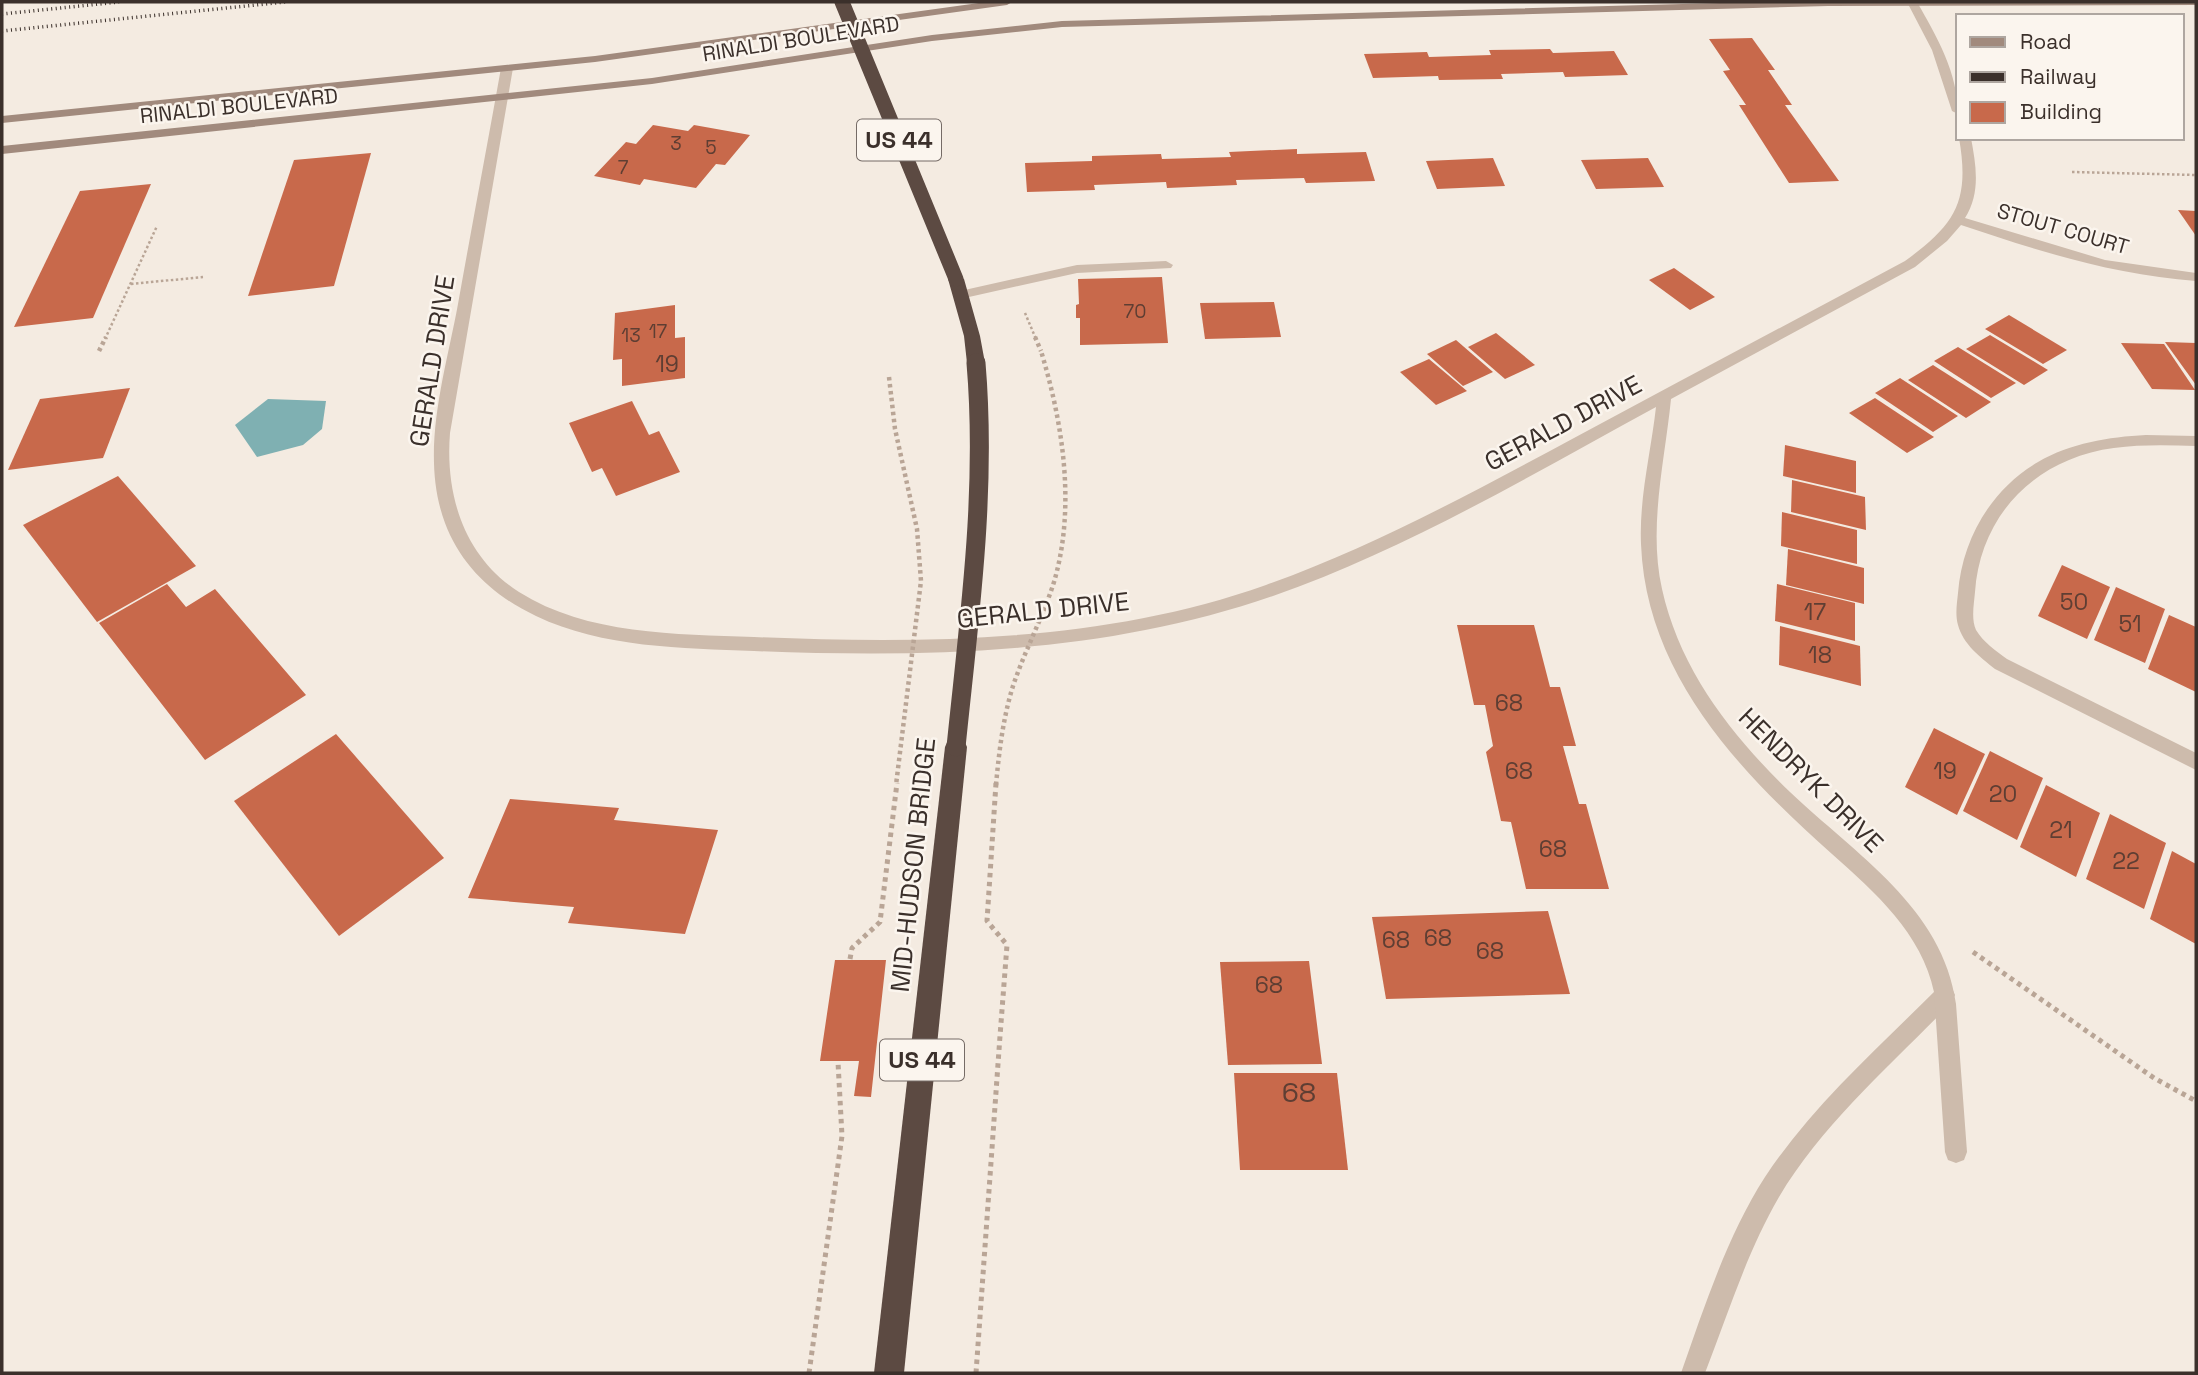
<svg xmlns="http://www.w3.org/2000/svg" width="2198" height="1375" font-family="'Space Grotesk',sans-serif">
	<rect width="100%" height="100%" fill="#f4ebe1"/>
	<path fill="#7fb0b2" d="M268,399L326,401L322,429L303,445L257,457L235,425Z"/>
	<g fill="#c8694b">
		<path d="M1752,38L1775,70H1768L1792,105H1785L1839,181L1789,183L1739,105H1746L1723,71L1730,70L1709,39Z"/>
		<path d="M1550,49L1553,53L1614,51L1628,75L1565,77L1563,72L1501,74L1503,79L1439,80L1438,76L1373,78L1364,54L1427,52L1429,57L1491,55L1489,50Z"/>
		<path d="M653,125L688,131L694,125L750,135L725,165L716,164L696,188L644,179L640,185L594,176L626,142L636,144Z"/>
		<path d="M1297,149V154L1366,152L1375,181L1306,183L1304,178L1236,180L1237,185L1167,188L1166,182L1094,185L1095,190L1027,192L1025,163L1092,161V156L1161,154L1162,159L1231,157L1229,152Z"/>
		<path d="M371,153L334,286L248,296L294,160Z"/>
		<path d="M1493,158L1505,186L1437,189L1426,161Z"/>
		<path d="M1648,158L1664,187L1596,189L1581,160Z"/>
		<path d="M151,184L93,318L14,327L80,191Z"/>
		<path d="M2178,210L2196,211V236Z"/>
		<path d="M1674,268L1715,297L1690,310L1649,280Z"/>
		<path d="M1162,277L1168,343L1080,345V318H1076V305L1079,304L1078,279Z"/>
		<path d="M1274,302L1281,337L1205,339L1200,303Z"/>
		<path d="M675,305V338L685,337V378L622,386V359L613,360L615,313Z"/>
		<path d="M2009,315L2067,350L2043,364L1985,329Z"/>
		<path d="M1496,333L1535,365L1505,379L1468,347Z"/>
		<path d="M1990,335L2048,370L2024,385L1966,349Z"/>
		<path d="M1456,340L1493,372L1463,386L1427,354Z"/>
		<path d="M2165,342L2196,343V385Z"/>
		<path d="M2121,343L2164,344L2195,390L2152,389Z"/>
		<path d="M1958,347L2016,383L1991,398L1934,361Z"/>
		<path d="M1429,359L1467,391L1436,405L1400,372Z"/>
		<path d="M1933,365L1991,402L1966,418L1908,380Z"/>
		<path d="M1900,378L1958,416L1933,432L1875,393Z"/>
		<path d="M130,388L103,458L8,470L40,399Z"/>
		<path d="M1875,398L1934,437L1907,453L1849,413Z"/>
		<path d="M632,401L649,435L659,431L680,472L616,496L602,468L592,472L569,423Z"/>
		<path d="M1785,445L1856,461V493L1783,476Z"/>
		<path d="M118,476L196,566L97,622L23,525Z"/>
		<path d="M1792,480L1865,497L1866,530L1791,512Z"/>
		<path d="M1782,512L1857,530V564L1781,546Z"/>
		<path d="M1788,549L1864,568V604L1786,585Z"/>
		<path d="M2062,565L2110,587L2087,639L2038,616Z"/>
		<path d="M167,584L186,607L215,589L306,695L205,760L99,623Z"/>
		<path d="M1777,584L1855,603V641L1775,621Z"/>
		<path d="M2116,587L2165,609L2145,663L2094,640Z"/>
		<path d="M2169,615L2196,627V692L2148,669Z"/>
		<path d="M1457,625H1534L1550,687H1560L1576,746H1563L1579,804H1586L1609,889H1526L1511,822L1501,821L1486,752L1493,746L1485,705H1474Z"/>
		<path d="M1780,626L1860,646L1861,686L1779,665Z"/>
		<path d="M1934,728L1985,754L1957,815L1905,787Z"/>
		<path d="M336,734L444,858L339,936L234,801Z"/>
		<path d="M1990,751L2043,778L2017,840L1963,811Z"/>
		<path d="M2046,785L2100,813L2076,877L2020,847Z"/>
		<path d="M510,799L619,808L614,820L718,830L685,934L568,923L574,907L468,898Z"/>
		<path d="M2110,814L2166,843L2144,909L2086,879Z"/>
		<path d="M2172,851L2196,864V944L2150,919Z"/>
		<path d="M1548,911L1570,994L1386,999L1372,917Z"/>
		<path d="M835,960H886L871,1097L854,1096L859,1061H820Z"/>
		<path d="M1309,961L1322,1064L1228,1065L1220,962Z"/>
		<path d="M1234,1073H1337L1348,1170H1240Z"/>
	</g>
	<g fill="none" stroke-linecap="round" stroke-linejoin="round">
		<g stroke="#b9a596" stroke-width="2.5" stroke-dasharray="2.5 2.5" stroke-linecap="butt">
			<path d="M2072,172L2196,175"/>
			<path d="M131,284L203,277"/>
			<path d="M1025,313L1036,339"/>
			<path d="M105,339L157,226"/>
		</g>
		<g stroke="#b9a596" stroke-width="4.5" stroke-dasharray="3.5 3.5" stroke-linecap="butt">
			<path d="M1035,337L1041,351"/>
			<path d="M99,351L106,337"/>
		</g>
		<g stroke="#b9a596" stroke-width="5" stroke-dasharray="4.5 4.5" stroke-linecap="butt">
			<path d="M1973,952L2154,1078L2196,1101"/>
			<path d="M809,1373L842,1136L838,1062"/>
			<path d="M976,1373L1000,1036"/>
		</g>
		<g fill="#cdbbac" fill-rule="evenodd">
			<path d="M1166,261L1173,265L1171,268L1077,273L960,299L953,295L960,291L1077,265Z"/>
			<path d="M1945,985L1952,988L1955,995L1952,1002C1893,1063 1823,1123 1779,1197C1747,1252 1728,1314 1705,1373H1681C1704,1308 1727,1236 1765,1177C1812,1106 1878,1048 1938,988Z"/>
		</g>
		<g fill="#cdbbac" fill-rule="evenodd">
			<path d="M1907,2H1917C1937,37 1958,73 1958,114L1952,111L1932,50Z"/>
			<path d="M507,65L513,68L450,433C445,495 464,557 519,592C587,635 676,634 754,637C924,644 1103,643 1266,585C1373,547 1473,492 1574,438C1684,379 1795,320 1905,261C1956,224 1970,201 1959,138H1971C1976,165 1981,193 1965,218L2105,260L2196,273V281C2114,275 2038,251 1961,225L1947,241L1915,267L1671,399C1665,460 1648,527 1662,589C1680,670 1731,735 1790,792C1855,854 1943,908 1956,1004L1967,1152L1964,1160L1956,1163L1948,1160L1945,1152L1934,992C1922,934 1875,892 1832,854C1740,772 1646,675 1641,544C1639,498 1651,452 1656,407C1531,475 1407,549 1273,596C1106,654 929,658 754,651C682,648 603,648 536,616C495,597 461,566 445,523C419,453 445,375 458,304C472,225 487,147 501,68Z"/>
			<path d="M2146,435L2196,436V446C2154,445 2109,443 2069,460C2013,483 1979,533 1975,592C1974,604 1971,619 1976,630C1983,642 1996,651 2007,659L2196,753V770L1995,669C1980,657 1963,644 1958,625C1955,615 1957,603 1958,593C1962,540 1991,489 2038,462C2071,443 2108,437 2146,435Z"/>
		</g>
		<g fill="#a18a7d" fill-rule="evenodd">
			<path d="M986,2H1012L1007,5L595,62L2,123V116L595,56Z"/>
			<path d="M1757,2H2196V5L1828,6L1062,27L932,41L652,84L2,154V146L652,78L932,35L1062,21Z"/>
		</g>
		<g fill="#5c4a42" fill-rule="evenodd">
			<path d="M956,274L964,279L980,336L985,363L976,369L967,363L964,336L948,279Z"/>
			<path d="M956,738L964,740L967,747L904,1373H874L945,747L948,740Z"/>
		</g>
		<g stroke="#3b302b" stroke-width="3.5" stroke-dasharray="1 3.5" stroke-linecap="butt">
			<path d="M2,14L119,2"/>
			<path d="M2,31L285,2"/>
		</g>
		<g stroke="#b9a596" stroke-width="4.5" stroke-dasharray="3.5 3.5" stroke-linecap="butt">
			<path d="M889,377L895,429L917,529L921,581L896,785"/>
			<path d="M996,785C999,752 1003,718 1013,686C1025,650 1043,617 1054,582C1076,507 1063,424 1041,351"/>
		</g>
		<g stroke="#b9a596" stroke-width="5" stroke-dasharray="4.5 4.5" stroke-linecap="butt">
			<path d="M996,783L987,921L1007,945L1000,1036"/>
			<path d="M850,959L852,948L880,922L897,783"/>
		</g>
		<path stroke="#5c4a42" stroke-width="15" d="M842,2L956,279"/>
		<path stroke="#5c4a42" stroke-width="19" d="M956,747C969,619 987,492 976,363"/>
	</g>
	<g text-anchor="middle" stroke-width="5" stroke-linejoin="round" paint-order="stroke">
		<g font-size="19" fill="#5e3e33">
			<text x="676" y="150">3</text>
			<text x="711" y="154">5</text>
			<text x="623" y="174">7</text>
			<text x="1135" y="318">70</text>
			<text x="658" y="338">17</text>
			<text x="631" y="342">13</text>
		</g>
		<g font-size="21" fill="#3b302b" stroke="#fbf5ee">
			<text transform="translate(801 39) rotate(-9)" y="7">RINALDI BOULEVARD</text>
			<text transform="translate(239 106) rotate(-6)" y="7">RINALDI BOULEVARD</text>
			<text transform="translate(2063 229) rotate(16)" y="7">STOUT COURT</text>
		</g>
		<g font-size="23" fill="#5e3e33">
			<text x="667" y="372">19</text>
			<text x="2074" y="610">50</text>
			<text x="1815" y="620">17</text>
			<text x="2130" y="632">51</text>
			<text x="1820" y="663">18</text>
			<text x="1509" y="711">68</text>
			<text x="1519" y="779">68</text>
			<text x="1945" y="779">19</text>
			<text x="2003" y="802">20</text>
			<text x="2061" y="838">21</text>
			<text x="1553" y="857">68</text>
			<text x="2126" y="869">22</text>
			<text x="1438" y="946">68</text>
			<text x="1396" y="948">68</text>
			<text x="1490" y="959">68</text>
			<text x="1269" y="993">68</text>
		</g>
		<g fill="#fbf5ee" stroke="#756b66" stroke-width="2">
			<rect x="857" y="119.5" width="84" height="41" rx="5"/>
			<rect x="880" y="1039.5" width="84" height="41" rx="5"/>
		</g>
		<g font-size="24" font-weight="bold" fill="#3b302b">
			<text x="899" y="148">US 44</text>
			<text x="922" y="1068">US 44</text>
		</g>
		<g font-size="26" fill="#3b302b" stroke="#fbf5ee">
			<text transform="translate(432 361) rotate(-81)" y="9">GERALD DRIVE</text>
			<text transform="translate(1563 423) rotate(-28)" y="9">GERALD DRIVE</text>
			<text transform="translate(1043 610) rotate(-6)" y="9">GERALD DRIVE</text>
			<text transform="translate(1811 780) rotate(45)" y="9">HENDRYK DRIVE</text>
			<text transform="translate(913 865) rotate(-84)" y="9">MID-HUDSON BRIDGE</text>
		</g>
		<g font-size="28" fill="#5e3e33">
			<text x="1299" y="1102">68</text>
		</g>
	</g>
	<rect width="2198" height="1375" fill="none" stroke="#3b302b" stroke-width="7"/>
	<rect x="1956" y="14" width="228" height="126" fill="#fbf5ee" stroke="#aea6a0" stroke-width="2"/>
	<rect x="1970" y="37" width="35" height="10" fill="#a18a7d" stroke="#aea6a0" stroke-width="2"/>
	<text x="2020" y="49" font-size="21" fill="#3b302b">Road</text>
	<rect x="1970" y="72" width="35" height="10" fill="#3b302b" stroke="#aea6a0" stroke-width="2"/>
	<text x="2020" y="84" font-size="21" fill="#3b302b">Railway</text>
	<rect x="1970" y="102" width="35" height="21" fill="#c8694b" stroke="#aea6a0" stroke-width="2"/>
	<text x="2020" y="119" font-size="21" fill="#3b302b">Building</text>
</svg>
